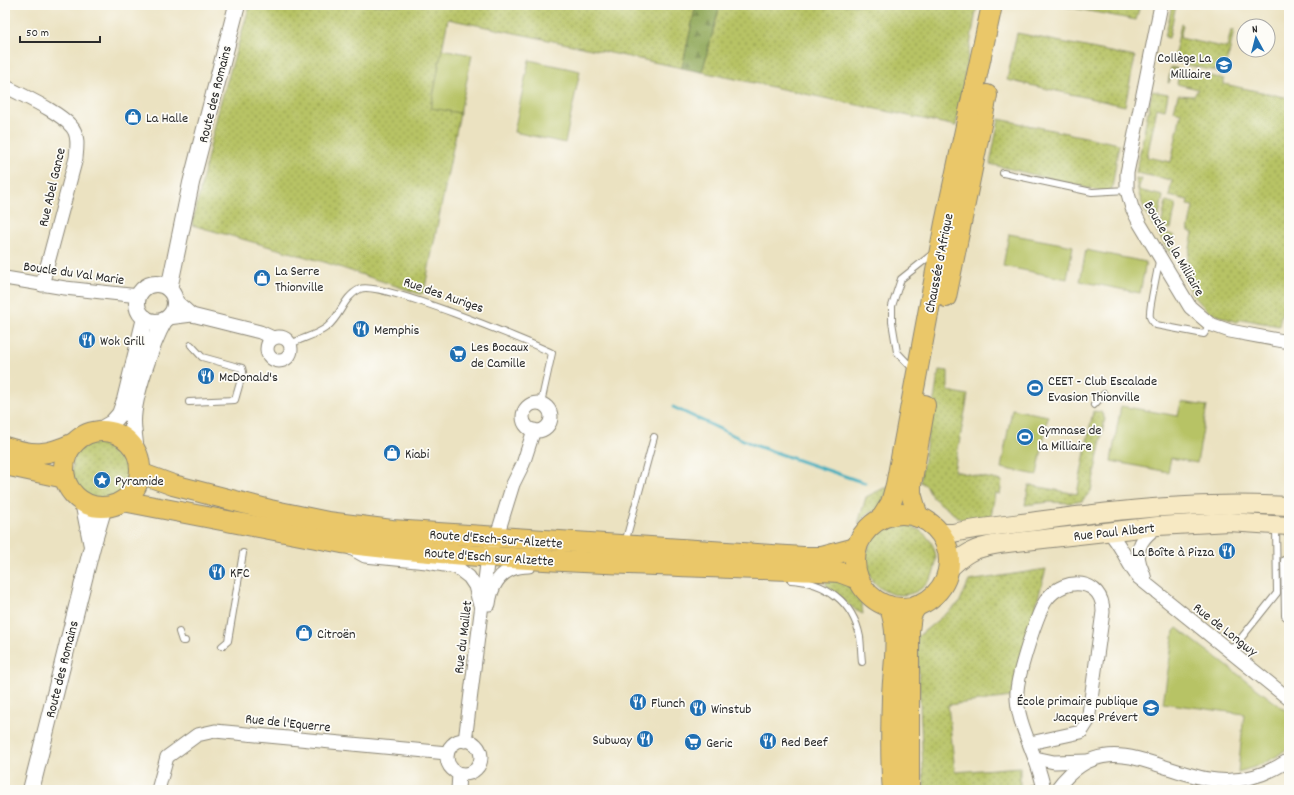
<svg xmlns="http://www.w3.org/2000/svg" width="1294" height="795" font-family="Dekko,sans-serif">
	<defs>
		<pattern id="grass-dots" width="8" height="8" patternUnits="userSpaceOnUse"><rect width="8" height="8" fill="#b7c365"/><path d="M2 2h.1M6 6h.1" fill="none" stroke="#959f53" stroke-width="1.8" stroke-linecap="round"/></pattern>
		<pattern id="forest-firs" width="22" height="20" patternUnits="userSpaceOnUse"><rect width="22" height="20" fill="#91a95a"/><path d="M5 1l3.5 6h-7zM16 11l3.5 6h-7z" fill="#778a4b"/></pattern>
	</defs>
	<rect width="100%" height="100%" fill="#fdfcf7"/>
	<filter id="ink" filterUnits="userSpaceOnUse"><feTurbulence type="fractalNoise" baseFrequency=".025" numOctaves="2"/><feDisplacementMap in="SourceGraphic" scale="8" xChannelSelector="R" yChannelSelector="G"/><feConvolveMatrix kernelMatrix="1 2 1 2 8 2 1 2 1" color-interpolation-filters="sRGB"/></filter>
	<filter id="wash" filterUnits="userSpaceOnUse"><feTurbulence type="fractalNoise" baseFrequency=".012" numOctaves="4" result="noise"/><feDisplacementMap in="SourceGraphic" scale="16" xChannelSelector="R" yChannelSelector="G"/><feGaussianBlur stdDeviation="0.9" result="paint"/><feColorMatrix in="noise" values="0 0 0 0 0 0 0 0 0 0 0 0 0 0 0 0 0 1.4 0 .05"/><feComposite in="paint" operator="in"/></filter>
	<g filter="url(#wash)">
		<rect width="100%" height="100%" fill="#ebe2c1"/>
		<g fill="url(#grass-dots)" stroke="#717748">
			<path d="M250,5H696L682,68L448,19L431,107L460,113L424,292L420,294L324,262L192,225L219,108Z"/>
			<path d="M720,5H977L956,126L702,72Z"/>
			<path d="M1057,5H1140L1136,20Z"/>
			<path d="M1172,5H1176L1169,38L1165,37Z"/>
			<path d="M1181,24L1183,25L1180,38L1227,48L1231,30H1234L1225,73L1173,62Z"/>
			<path d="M1017,33L1135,57L1125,106L1007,80Z"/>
			<path d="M1171,67L1224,79V84L1289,98V279L1279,326L1242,319L1236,322L1209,312L1193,295L1184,278L1193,233L1188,231L1193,206L1187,205L1188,200L1169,196L1172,180L1136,173L1152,91L1168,94L1165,110L1157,108L1147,157L1171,162L1181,113L1174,111L1178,95L1194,96L1198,89L1177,84L1180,70L1173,69L1169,83H1168Z"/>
			<path d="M999,119L1119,144L1111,194L990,164Z"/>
			<path d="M1136,178L1141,179L1138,190L1163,196L1157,224L1153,226C1144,210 1138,196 1136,178Z"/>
			<path d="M1166,201L1176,204L1171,229L1161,227Z"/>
			<path d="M1156,230L1175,236L1171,255Z"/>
			<path d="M939,370L948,371V391L968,395L954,471L1002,481L1000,494L995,493L991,517L964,522L932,497L927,486L920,482Z"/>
			<path d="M1093,411L1101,412L1105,419L1091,491L1082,501L1070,503L1050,502L1025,505L1029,485L1077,494Z"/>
			<circle cx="103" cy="469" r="31"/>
			<path d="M884,488H889L880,508L868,514L858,524L866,497Z"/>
			<circle cx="901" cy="560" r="35"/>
			<path d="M1046,569L1011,697L948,705L955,772L1020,767V790H924L917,637L959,603L969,581Z"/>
			<path d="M826,577L851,583L861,599L863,614C849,608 839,595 826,585Z"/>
		</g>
		<path fill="url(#forest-firs)" stroke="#5e6a42" d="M696,5H720L702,72L682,68Z"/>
		<g fill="#b7c365" stroke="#717748">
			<path d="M442,49L472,55L460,113L431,108Z"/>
			<path d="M529,60L580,71L565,143L514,132Z"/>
			<path d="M1009,234L1073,246L1067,279L1003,266Z"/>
			<path d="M1086,250L1146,262L1140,293L1080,281Z"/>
			<path d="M1181,402L1207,406L1197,463L1171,458L1168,472L1111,461L1121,406L1178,416Z"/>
			<path d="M1012,409L1048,416L1037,475L1001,468Z"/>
			<path d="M1177,628L1289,713V747C1272,761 1260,766 1238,772L1244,714L1163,703L1174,631Z"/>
		</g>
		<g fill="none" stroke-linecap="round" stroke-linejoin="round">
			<path stroke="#40adbe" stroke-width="3" d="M673,407L754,445L865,483"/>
		</g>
	</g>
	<g filter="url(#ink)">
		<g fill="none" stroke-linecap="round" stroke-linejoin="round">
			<defs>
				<g id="service">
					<path d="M1003,173L1092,192L1127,190"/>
					<path d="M1159,260C1158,271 1148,310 1150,317C1151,320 1154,323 1156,325L1204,334L1210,324"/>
					<path d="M291,344C302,338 317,335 327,327C341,316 343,297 360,289C378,280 528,341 552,353L541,403"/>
					<path d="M914,370L897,352L892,322V306L901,279L935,252"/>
					<path d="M189,402L235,400L243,372L242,368L238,367L202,357L191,345"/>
					<path d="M1094,405L1104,394"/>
					<path d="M625,543L654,437"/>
					<path d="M1289,559L1284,560L1285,616L1289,619"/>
					<path d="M791,580C825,582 853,601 860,637C861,645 861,653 862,662"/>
					<path d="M179,632L182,641H185"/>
					<path d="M222,646L228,641L243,553"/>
					<path d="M1230,652L1277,593L1276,527"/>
					<path d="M1025,790L1043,787"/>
				</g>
				<g id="minor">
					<path d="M1161,5L1127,173V190L1132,208L1140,224L1190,307L1210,324L1230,331L1289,342"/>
					<path d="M5,86C23,96 58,111 71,126C79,134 77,148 76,158L42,285"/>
					<path d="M5,278L65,288L139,296"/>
					<path d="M175,300L192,315"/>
					<path d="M168,318L192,315L260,332L273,338"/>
					<circle cx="279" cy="349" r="12"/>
					<circle cx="537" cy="417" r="14"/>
					<path d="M1108,531C1122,545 1127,564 1139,578L1289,699"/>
					<path d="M349,547L365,556L427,562L456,567L469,577L475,586L479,602"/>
					<path d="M1145,580C1144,574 1142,570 1140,565C1134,547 1144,536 1157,527"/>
					<path d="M489,604C492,580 505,566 529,566"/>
					<circle cx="464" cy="757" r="17"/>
					<path d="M465,741L488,556L500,526L513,484L523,464L534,430"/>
					<path d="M1030,743L1081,732L1088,721L1103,612C1103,578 1065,576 1047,599C1037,612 1018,674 1017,691C1015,724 1039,757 1044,790"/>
					<path d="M1035,758L1054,762L1088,761"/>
					<path d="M158,790L167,757L197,735L215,731L447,753"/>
					<path d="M458,790L459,774"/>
					<path d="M1056,790C1102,726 1151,769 1208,779C1237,784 1265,776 1289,760"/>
				</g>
				<g id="tertiary">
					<circle cx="156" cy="303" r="19"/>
					<path d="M169,289L191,183L237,5"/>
					<path d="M98,431L112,423L120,414L125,400L145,318"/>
					<path d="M136,452C135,442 133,431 133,421C133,397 152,342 164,321"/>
					<path d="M83,502L92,546"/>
					<path d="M31,790L92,547L104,507"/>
				</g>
				<g id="secondary">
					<path d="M940,533H953C981,527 1009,525 1037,521C1124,509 1202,501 1289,506"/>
					<path d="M947,571C965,553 973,548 999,544L1158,526L1229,522L1289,526"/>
				</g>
				<g id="primary">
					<path d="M946,297L987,95"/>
					<circle cx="102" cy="469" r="38"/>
					<path d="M5,447C34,456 46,456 74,443"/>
					<path d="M5,465L65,478"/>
					<path d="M140,473L173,485L270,510L328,522L392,530L803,557H822L856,548"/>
					<path d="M123,501L342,543C507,563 673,565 839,572L858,579"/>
					<circle cx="902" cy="561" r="47"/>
					<path d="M918,517L911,493V485L925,405"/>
					<path d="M881,519L891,503L896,485L945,223L992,5"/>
					<path d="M889,606C901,634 893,668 892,697C891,728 890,760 893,790"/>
					<path d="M909,790V631L911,615L917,605"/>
				</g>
			</defs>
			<use href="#service" stroke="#8b8676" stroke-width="8"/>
			<use href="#minor" stroke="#8b8676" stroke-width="15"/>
			<use href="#tertiary" stroke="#8b8676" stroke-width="18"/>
			<use href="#secondary" stroke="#8b8676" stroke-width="20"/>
			<use href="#primary" stroke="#8b8676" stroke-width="22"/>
			<use href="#service" stroke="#fff" stroke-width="6"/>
			<use href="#minor" stroke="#fff" stroke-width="13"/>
			<use href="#tertiary" stroke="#fff" stroke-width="16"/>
			<use href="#secondary" stroke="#f7e9c3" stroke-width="18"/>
			<use href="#primary" stroke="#eac769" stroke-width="20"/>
		</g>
	</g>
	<defs>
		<symbol id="school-disc" viewBox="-11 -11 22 22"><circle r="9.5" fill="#1f6fb2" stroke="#fdfcf7"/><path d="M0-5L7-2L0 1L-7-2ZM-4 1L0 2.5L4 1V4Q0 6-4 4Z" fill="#fff"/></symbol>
		<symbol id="shop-disc" viewBox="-11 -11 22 22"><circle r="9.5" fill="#1f6fb2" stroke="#fdfcf7"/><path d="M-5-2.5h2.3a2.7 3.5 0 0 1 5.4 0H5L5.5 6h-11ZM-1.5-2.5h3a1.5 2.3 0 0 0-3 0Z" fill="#fff"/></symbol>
		<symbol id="restaurant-disc" viewBox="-11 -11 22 22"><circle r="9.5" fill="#1f6fb2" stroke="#fdfcf7"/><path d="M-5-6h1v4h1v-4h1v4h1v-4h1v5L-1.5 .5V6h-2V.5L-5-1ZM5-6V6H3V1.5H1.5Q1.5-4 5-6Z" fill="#fff"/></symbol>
		<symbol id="supermarket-disc" viewBox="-11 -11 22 22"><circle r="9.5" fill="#1f6fb2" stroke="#fdfcf7"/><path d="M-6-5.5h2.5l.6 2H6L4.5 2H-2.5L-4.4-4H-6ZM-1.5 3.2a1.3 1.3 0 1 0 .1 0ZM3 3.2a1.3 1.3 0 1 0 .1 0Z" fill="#fff"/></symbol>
		<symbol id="stadium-disc" viewBox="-11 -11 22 22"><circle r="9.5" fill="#1f6fb2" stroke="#fdfcf7"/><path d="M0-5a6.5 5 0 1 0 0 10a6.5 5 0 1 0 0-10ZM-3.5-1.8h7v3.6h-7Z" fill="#fff"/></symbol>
		<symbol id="sight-disc" viewBox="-11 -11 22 22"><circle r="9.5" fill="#1f6fb2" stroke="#fdfcf7"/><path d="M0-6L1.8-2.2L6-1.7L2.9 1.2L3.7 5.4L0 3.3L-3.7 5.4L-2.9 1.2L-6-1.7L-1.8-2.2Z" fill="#fff"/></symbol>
	</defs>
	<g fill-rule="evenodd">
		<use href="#school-disc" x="1214" y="55" width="20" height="20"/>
		<use href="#shop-disc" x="123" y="107" width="20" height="20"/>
		<use href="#shop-disc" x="252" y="268" width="20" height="20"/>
		<use href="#restaurant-disc" x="351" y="319" width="20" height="20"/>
		<use href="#restaurant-disc" x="77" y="330" width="20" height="20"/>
		<use href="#supermarket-disc" x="448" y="344" width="20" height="20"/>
		<use href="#restaurant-disc" x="196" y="366" width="20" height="20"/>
		<use href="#stadium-disc" x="1025" y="378" width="20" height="20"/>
		<use href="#stadium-disc" x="1015" y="427" width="20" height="20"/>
		<use href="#shop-disc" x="382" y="443" width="20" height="20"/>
		<use href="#sight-disc" x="92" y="470" width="20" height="20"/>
		<use href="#restaurant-disc" x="1217" y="541" width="20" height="20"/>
		<use href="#restaurant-disc" x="207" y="562" width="20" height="20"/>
		<use href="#shop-disc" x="294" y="623" width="20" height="20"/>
		<use href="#restaurant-disc" x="628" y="692" width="20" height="20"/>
		<use href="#restaurant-disc" x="688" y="698" width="20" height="20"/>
		<use href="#school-disc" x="1141" y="698" width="20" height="20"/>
		<use href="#restaurant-disc" x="635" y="729" width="20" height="20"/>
		<use href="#restaurant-disc" x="758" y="731" width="20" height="20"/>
		<use href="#supermarket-disc" x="683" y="732" width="20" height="20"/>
	</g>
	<g text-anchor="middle" stroke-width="3.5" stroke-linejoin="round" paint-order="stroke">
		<g font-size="14" fill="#2b2b2b" stroke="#fdfcf7" text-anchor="start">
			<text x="1211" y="62" text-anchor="end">Collège La<tspan x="1211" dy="16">Milliaire</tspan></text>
			<text x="146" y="122">La Halle</text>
			<text x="275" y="275">La Serre<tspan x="275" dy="16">Thionville</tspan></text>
			<text x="374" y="334">Memphis</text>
			<text x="100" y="345">Wok Grill</text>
			<text x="471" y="351">Les Bocaux<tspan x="471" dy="16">de Camille</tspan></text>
			<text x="219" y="381">McDonald's</text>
			<text x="1048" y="385">CEET - Club Escalade<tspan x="1048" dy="16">Evasion Thionville</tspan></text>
			<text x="1038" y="434">Gymnase de<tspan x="1038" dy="16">la Milliaire</tspan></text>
			<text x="405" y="458">Kiabi</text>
			<text x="115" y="485">Pyramide</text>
			<text x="1214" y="556" text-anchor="end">La Boîte à Pizza</text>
			<text x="230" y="577">KFC</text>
			<text x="317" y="638">Citroën</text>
			<text x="1138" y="705" text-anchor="end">École primaire publique<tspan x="1138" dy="16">Jacques Prévert</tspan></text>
			<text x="651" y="707">Flunch</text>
			<text x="711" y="713">Winstub</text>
			<text x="632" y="744" text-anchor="end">Subway</text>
			<text x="781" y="746">Red Beef</text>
			<text x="706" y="747">Geric</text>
		</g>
		<g font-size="14" fill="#2b2b2b" stroke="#fdfcf7">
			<text transform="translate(214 94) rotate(-76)" y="5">Route des Romains</text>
			<text transform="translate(51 187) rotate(-77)" y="5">Rue Abel Gance</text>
			<text transform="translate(1175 248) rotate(60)" y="5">Boucle de la Milliaire</text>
			<text transform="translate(938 263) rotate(-79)" y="5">Chaussée d'Afrique</text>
			<text transform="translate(74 272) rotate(8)" y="5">Boucle du Val Marie</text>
			<text transform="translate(444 294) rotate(19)" y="5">Rue des Auriges</text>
			<text transform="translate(1114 531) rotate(-6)" y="5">Rue Paul Albert</text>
			<text transform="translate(496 538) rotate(4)" y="5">Route d'Esch-Sur-Alzette</text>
			<text transform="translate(489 556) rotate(4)" y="5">Route d'Esch sur Alzette</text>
			<text transform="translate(1226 629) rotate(38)" y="5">Rue de Longwy</text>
			<text transform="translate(462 637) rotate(-83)" y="5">Rue du Maillet</text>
			<text transform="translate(61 669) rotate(-76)" y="5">Route des Romains</text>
			<text transform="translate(288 722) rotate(6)" y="5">Rue de l'Equerre</text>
		</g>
	</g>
	<rect width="1294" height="795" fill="none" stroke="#fdfcf7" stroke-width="20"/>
	<g transform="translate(1256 38) rotate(353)"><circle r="19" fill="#fdfcf7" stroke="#a9a8a5"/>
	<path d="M0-3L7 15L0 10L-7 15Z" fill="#1f6fb2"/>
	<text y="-6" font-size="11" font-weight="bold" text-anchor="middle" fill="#2b2b2b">N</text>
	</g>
	<path d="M20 36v6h80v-6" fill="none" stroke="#2b2b2b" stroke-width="2"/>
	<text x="26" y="36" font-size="12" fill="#2b2b2b" stroke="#fdfcf7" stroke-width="3" paint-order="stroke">50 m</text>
</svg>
